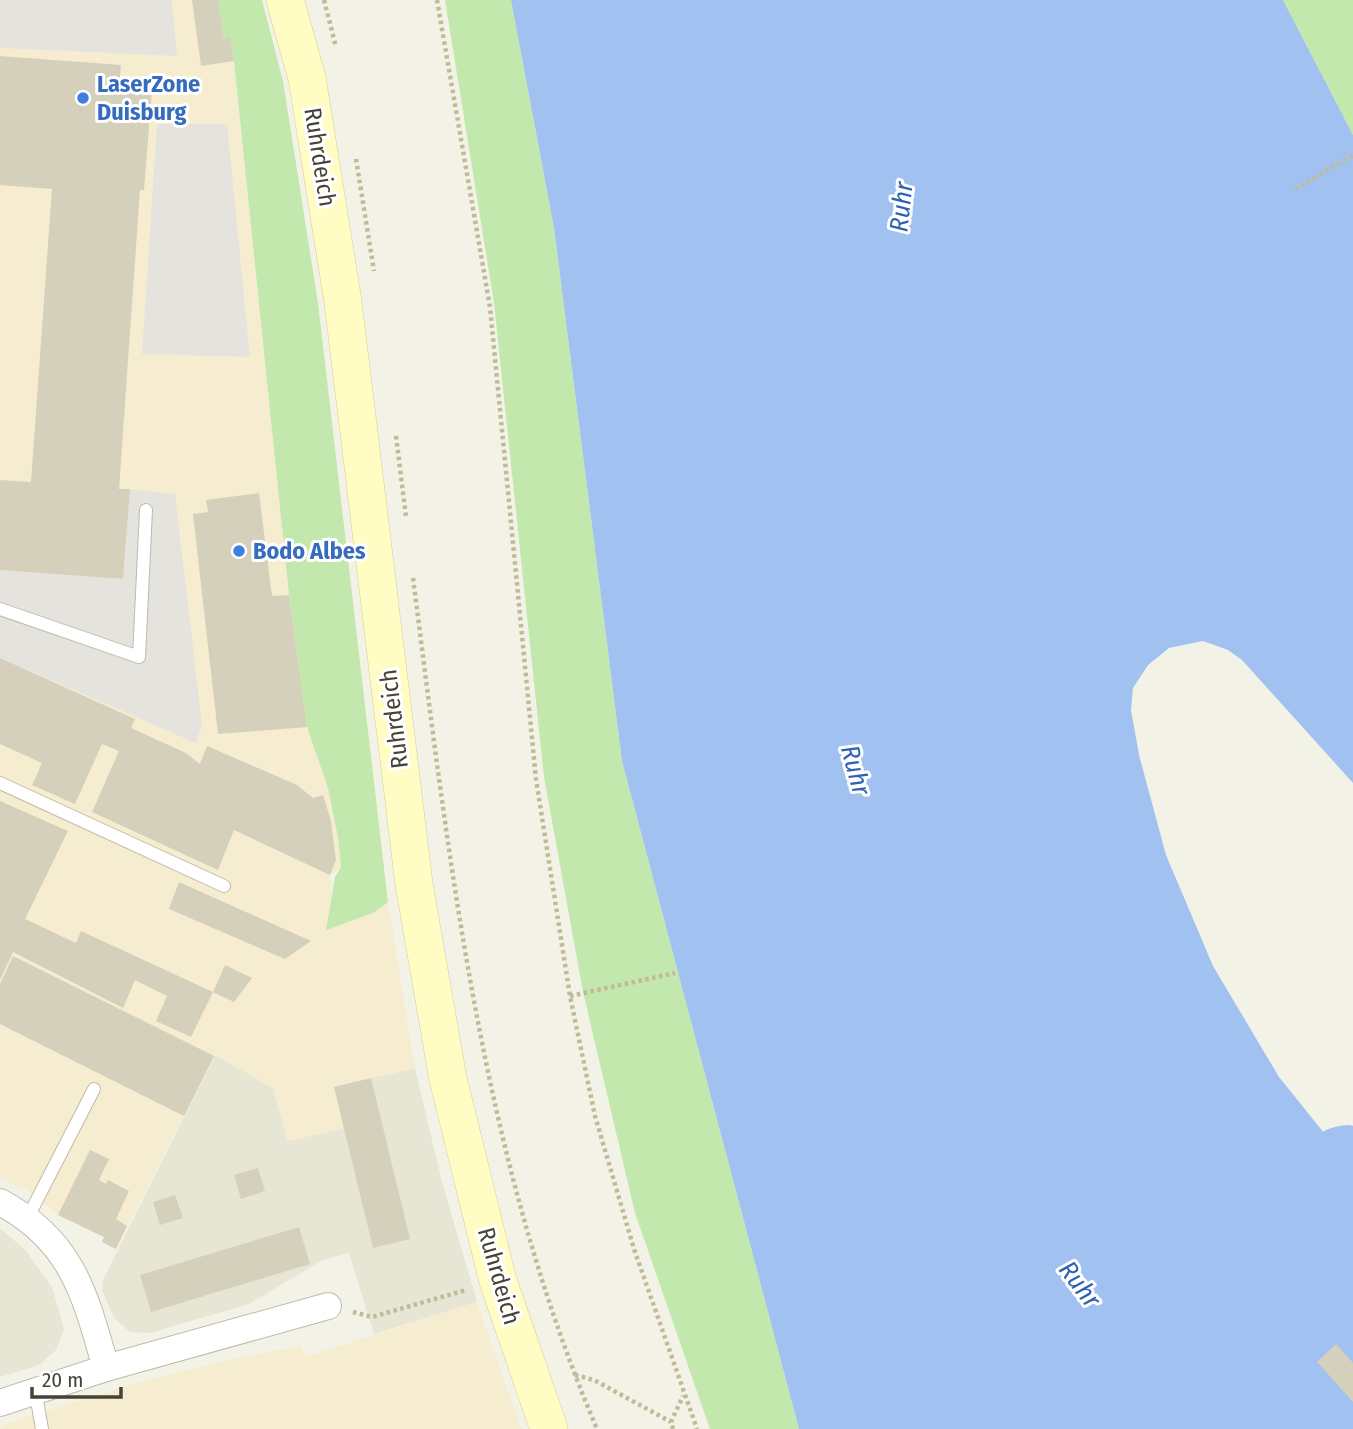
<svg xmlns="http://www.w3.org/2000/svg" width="1353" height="1429" font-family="'Fira Sans Condensed',sans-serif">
	<rect width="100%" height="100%" fill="#f3f2e6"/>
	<g fill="#e7e5d4">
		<path d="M215,1055L273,1088L288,1141L334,1087L415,1068L442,1182L477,1302L374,1334L349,1253L323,1260L249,1304L150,1333L130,1332L114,1318L102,1290L103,1280Z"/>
		<path d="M0,1228L26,1251L52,1287L64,1329L56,1350L39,1365L0,1377Z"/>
	</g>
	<g fill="#f6edd0">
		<path d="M0,0H218L224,38L234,61L289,595L338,838L341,867L330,875L332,897L326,929L373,913L388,902L415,1068L334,1087L344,1128L289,1141L273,1088L215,1055L116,1249L102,1242L104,1237L58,1215L29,1191L0,1178Z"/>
		<path d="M477,1302L521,1429H0L8,1423L127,1386L226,1360L301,1346L305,1357Z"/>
	</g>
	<g fill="#c3e8ad">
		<path d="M218,0H262L283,81L318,303L388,902L373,913L326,930L335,877L341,867L338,838L328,788L307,727L289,595L234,61L224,38Z"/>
		<path d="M445,0H511L554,228L622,761L799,1429H710L635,1213L583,992L544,777L494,303Z"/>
		<path d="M1283,0H1353V135Z"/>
	</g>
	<g fill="#e4e3de">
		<path d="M0,0H172L177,56L0,48Z"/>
		<path d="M157,124H227L250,357L142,354Z"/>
		<path d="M130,489L175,494L202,725L196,743L0,658V570L123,579Z"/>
	</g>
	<path fill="#a1c1f1" d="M511,0H1283L1353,135V783L1242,660L1228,650L1203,641L1169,648L1148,665L1133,688L1131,710L1139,755L1166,855L1213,966L1279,1077L1353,1169V1429H799L622,761L554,228Z"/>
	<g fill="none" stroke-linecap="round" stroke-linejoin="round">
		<path stroke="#a1c1f1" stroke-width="54" d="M1338,1154L1347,1152L1353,1159"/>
	</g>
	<g fill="#d5d0bb">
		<path d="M192,0H218L224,38L230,37L234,61L201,66Z"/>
		<path d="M0,56L121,65L119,88L152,90L144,190H140L119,489H130L123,579L0,570V480L31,482L52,189L0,185Z"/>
		<path d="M259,493L272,596L289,595L307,727L218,734L193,514L208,512L206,500Z"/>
		<path d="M0,658L135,719L131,728L186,753L200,764L207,746L297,785L313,798L323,795L331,821L336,860L330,875L234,830L218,870L92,812L119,751L102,744L75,804L32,785L42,763L0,744Z"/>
		<path d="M0,801L68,831L25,919L76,943L81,931L213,992L191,1037L156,1021L167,996L135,980L123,1008L13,952L0,980Z"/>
		<path d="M179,882L311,941L285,959L169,909Z"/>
		<path d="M13,956L214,1056L184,1116L0,1024V984Z"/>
		<path d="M225,965L252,978L234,1002L213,992Z"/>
		<path d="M371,1078L410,1239L373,1248L334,1087Z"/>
		<path d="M90,1150L109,1159L99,1180L106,1184L108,1180L129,1191L116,1219L127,1226L116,1249L102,1242L104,1237L58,1215Z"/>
		<path d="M258,1168L265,1191L241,1199L234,1175Z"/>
		<path d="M175,1195L183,1218L160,1225L153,1202Z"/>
		<path d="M299,1227L310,1264L151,1312L140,1275Z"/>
		<path d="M1336,1344L1353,1363V1402L1317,1362Z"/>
	</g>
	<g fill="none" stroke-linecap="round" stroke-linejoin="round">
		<defs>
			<g id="service">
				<path d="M0,609L139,657L146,510"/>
				<path d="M0,783L224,886"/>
				<path d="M27,1219L94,1089"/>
				<path d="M35,1389L42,1429"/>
			</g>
			<g id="minor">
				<path d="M0,1202C73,1241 85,1295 106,1368"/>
				<path d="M0,1403L106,1368L328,1306"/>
			</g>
			<path id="secondary" d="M285,0L307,78L343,302L414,884L448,1079L498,1281L549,1429"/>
		</defs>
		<use href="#service" stroke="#bfbba8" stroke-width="14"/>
		<use href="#minor" stroke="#bfbba8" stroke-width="28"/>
		<use href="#secondary" stroke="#d4cf95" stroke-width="38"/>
		<g stroke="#c1ba99" stroke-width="4.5" stroke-dasharray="3.5 3.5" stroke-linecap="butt">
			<path d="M324,0L336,47"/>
			<path d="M437,0L490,307L536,779L570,996L595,1116L634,1249L697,1429"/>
			<path d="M356,159L374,271"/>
			<path d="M1295,189L1353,155"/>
			<path d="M396,436L406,517"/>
			<path d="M413,578C450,866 482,1159 597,1429"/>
			<path d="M570,996L675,973"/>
			<path d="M353,1312L372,1317L466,1290"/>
			<path d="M575,1375L594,1380L671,1422"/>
			<path d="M673,1429L671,1422L683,1396"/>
		</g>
		<use href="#service" stroke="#fff" stroke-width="12"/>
		<use href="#minor" stroke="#fff" stroke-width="26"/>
		<use href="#secondary" stroke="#fffcc4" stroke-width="37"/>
	</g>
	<g fill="#3f7fe0" stroke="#fff" stroke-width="2.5">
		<circle cx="83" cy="98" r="7"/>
		<circle cx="239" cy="551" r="7"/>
	</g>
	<g text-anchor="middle" stroke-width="6" stroke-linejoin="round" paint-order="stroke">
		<g font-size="24" font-weight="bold" fill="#366cbe" stroke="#fff" text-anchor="start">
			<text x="97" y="92">LaserZone<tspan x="97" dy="28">Duisburg</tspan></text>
			<text x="253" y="559">Bodo Albes</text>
		</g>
		<g font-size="24" fill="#464235" stroke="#fff">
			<text transform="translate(320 157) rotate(81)" y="8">Ruhrdeich</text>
			<text transform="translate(394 719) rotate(-97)" y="8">Ruhrdeich</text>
			<text transform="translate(499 1276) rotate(74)" y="8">Ruhrdeich</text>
		</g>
		<g font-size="26" font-style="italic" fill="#2d61b3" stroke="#fff">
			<text transform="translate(901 207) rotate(-84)" y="9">Ruhr</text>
			<text transform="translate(856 770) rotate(75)" y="9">Ruhr</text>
			<text transform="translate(1080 1284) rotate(53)" y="9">Ruhr</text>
		</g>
	</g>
	<path d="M32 1387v10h89v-10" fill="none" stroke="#464235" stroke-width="3.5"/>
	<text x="42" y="1387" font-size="21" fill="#464235" stroke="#ffffff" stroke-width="5" paint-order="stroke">20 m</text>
</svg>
